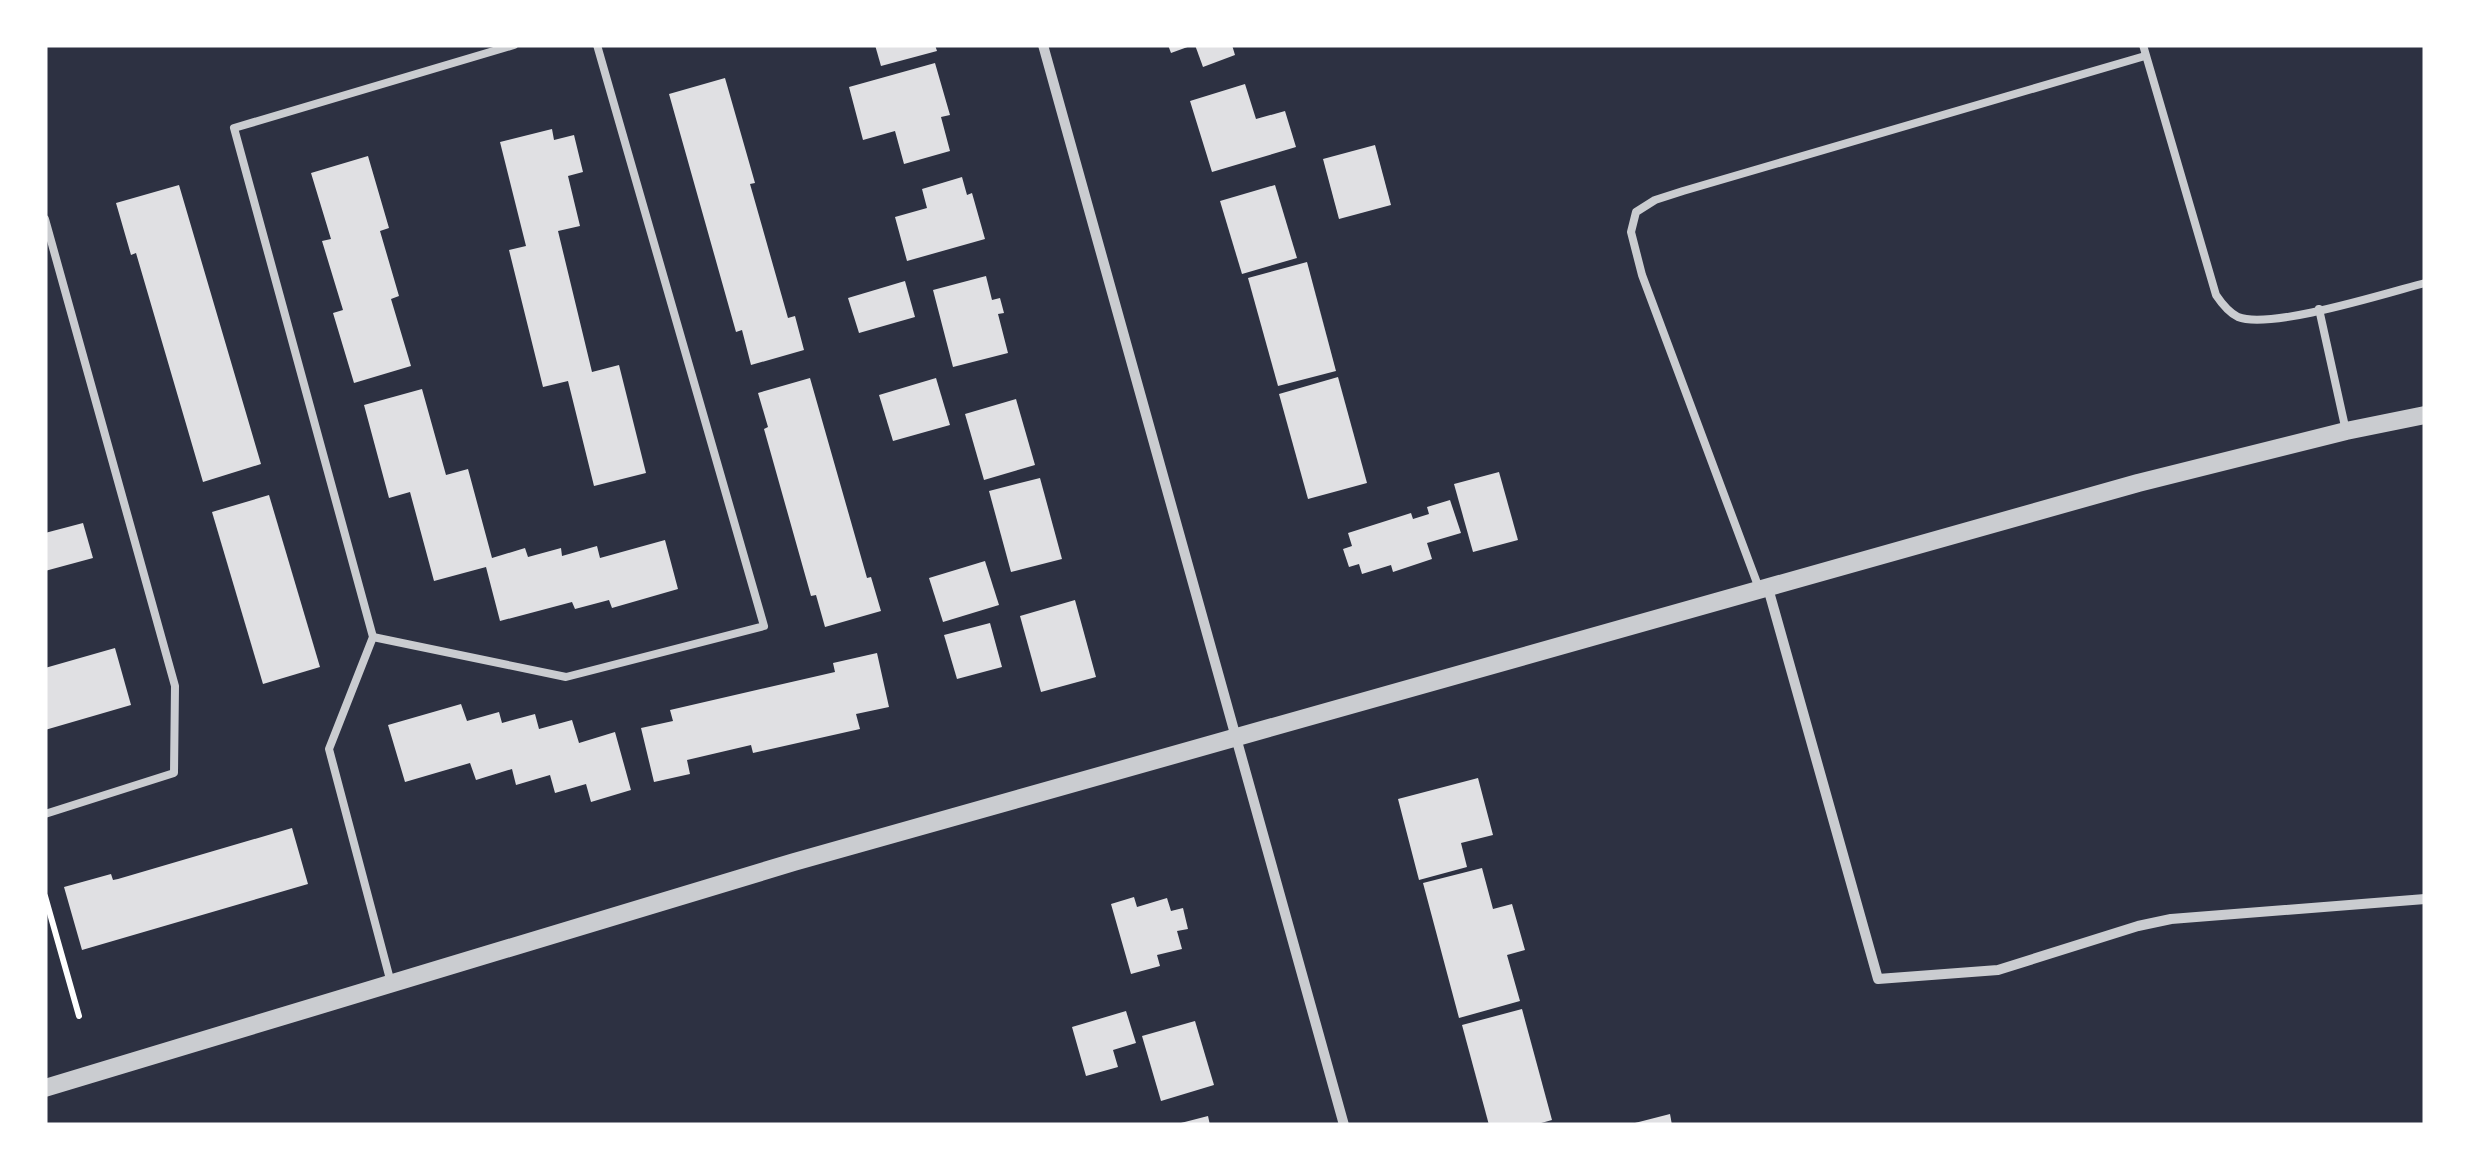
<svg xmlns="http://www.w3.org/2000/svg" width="2470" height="1170" font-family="'PT Sans',sans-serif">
	<rect width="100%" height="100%" fill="#2d3142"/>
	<g fill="#e0e0e3">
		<path d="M875,45H935L937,51L881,66Z"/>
		<path d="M1168,45H1193L1171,53Z"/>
		<path d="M1195,45H1232L1235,55L1203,67Z"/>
		<path d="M935,63L950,115L941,117L950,151L904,164L895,131L863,140L849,87Z"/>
		<path d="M725,78L755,183L750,184L788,318L795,316L804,350L751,365L742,330L736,332L669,94Z"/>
		<path d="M1245,84L1256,119L1285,111L1296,147L1212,172L1190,101Z"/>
		<path d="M552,129L554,140L574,135L583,172L568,176L580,226L558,231L592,372L619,365L646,473L594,486L568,381L543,387L509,250L526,246L500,142Z"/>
		<path d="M1375,145L1391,205L1339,219L1323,159Z"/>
		<path d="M368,156L389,228L380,231L399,296L391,299L411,366L354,383L333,313L343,310L322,241L331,239L311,173Z"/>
		<path d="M962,177L967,195L972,193L985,239L907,261L895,217L927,208L922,189Z"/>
		<path d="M179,185L261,464L203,482L136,253L131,255L116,203Z"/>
		<path d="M1275,185L1297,258L1242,274L1220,201Z"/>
		<path d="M1307,262L1336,371L1278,386L1248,278Z"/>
		<path d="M986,276L992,300L1000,298L1004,313L998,314L1008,353L953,367L933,290Z"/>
		<path d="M905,281L915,317L859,333L848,298Z"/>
		<path d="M1338,377L1367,483L1308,499L1279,394Z"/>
		<path d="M810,378L867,578L871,577L881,611L825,627L816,595L811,596L764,429L768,427L758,393Z"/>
		<path d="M936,378L950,425L893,441L879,395Z"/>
		<path d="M422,389L446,475L468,469L492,558L525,548L528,557L561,548L562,556L597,546L600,558L665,540L678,589L612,608L609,600L575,609L572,602L500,621L486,567L434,581L410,492L389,498L364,405Z"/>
		<path d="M1016,399L1035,465L984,480L965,414Z"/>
		<path d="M1499,472L1518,540L1473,552L1454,484Z"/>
		<path d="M1040,478L1062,559L1011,572L989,491Z"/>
		<path d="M269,495L320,667L263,684L212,512Z"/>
		<path d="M1450,500L1461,533L1427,543L1432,559L1393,572L1391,565L1362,574L1359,564L1349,567L1343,549L1352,546L1348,533L1411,513L1413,519L1429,514L1427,507Z"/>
		<path d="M83,523L93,558L45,571V533Z"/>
		<path d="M985,561L999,605L943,622L929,578Z"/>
		<path d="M1075,600L1096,677L1041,692L1020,616Z"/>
		<path d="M990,623L1002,667L957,679L944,635Z"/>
		<path d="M115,648L131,705L45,730V668Z"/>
		<path d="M877,653L889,707L856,714L860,729L753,753L751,745L687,760L690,774L654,782L641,728L673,721L670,710L835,672L833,663Z"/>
		<path d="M461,704L467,721L499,712L502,723L535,714L539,729L572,720L579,743L615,732L631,790L591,802L586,784L555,793L550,775L516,785L512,769L476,780L470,763L405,782L388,725Z"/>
		<path d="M1478,778L1493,835L1461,843L1467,867L1419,880L1398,799Z"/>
		<path d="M292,828L308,884L82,950L64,887L111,874L113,880L118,879Z"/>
		<path d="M1482,868L1493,909L1512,904L1525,950L1507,955L1520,1001L1459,1018L1423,883Z"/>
		<path d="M1134,897L1137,907L1167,898L1171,911L1183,908L1188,929L1177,931L1182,949L1157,955L1160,966L1131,974L1111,904Z"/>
		<path d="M1522,1009L1552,1120L1534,1125H1489L1462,1025Z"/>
		<path d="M1126,1011L1136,1043L1113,1050L1118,1067L1086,1076L1072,1027Z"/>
		<path d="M1195,1021L1214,1085L1161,1101L1142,1036Z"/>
		<path d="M1670,1114L1672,1125H1631V1124Z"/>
		<path d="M1208,1116L1210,1125H1177V1124Z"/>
	</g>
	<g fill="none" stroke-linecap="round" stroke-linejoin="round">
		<path stroke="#fff" stroke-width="6" d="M45,896L79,1016"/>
		<g stroke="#caccd0" stroke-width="8">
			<path d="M2143,45L2216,295C2222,304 2228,312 2238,317C2270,330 2387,293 2425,283"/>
			<path d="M45,219L175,686L174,773L45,814"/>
			<path d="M2319,309L2346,431"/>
			<path d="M1760,591L1642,275L1631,232L1636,212L1655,200L1683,191L2145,56"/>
			<path d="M373,637L566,677L764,626L597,45"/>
			<path d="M391,983L329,749L373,637L234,128L514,45"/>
		</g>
		<g stroke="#caccd0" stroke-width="10">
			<path d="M1043,45L1344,1125"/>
			<path d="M1768,588L1878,979L1998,970L2138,926L2171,919L2425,899"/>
		</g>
		<path stroke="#caccd0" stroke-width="18" d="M45,1088L794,862L2138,483L2346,431L2425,415"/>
	</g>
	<rect width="2470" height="1170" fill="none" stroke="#ffffff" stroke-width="95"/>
</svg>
